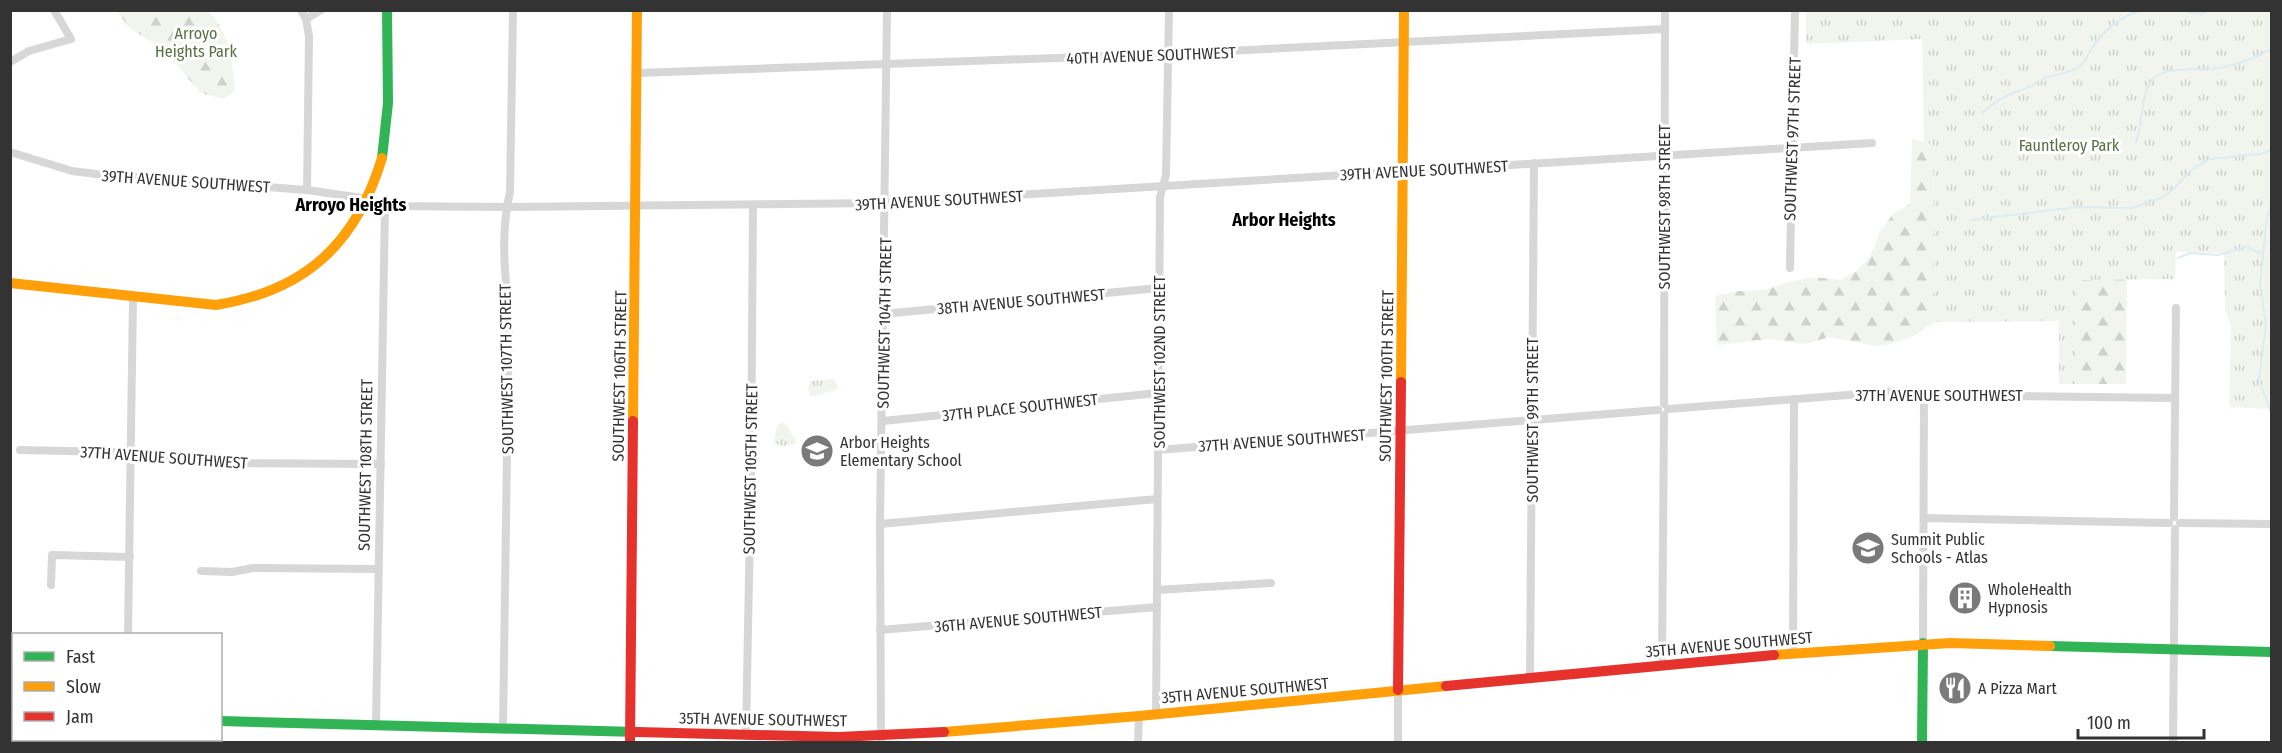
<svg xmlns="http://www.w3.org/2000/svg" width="2282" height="753" font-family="'Fira Sans Condensed',sans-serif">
	<defs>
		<pattern id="forest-firs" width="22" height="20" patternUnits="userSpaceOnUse" patternTransform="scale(1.5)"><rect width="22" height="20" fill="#f1f5ed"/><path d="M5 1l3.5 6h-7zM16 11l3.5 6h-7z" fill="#cfd2cc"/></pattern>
		<pattern id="park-tufts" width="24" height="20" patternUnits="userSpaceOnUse" patternTransform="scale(1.5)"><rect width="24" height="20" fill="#f1f5ed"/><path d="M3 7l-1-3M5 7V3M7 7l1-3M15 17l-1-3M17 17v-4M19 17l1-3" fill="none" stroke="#cfd2cc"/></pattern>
	</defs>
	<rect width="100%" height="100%" fill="#fff"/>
	<g fill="url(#forest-firs)">
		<path d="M116,11H208C230,33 232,60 235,90L224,99L201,93L162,48L131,29Z"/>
		<path d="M1912,139L1933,144L1935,322L1914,336L1891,344L1875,346L1829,337L1806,344L1768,339L1717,345L1715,296L1739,291L1765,290L1784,283L1813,277L1840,280L1855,272L1870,257L1880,232L1893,214L1910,204Z"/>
		<path d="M2127,279L2126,384H2076L2077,280Z"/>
	</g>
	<g fill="url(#park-tufts)">
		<path d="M1806,11H2271V409L2229,407L2231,325L2225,310L2224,253L2176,252L2175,279L2077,280L2076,384H2059V321L1935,322L1933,144L1924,142L1922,39L1806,44Z"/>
		<path d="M834,379L838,387L836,390L811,397L808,388L811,381Z"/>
		<path d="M783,422L788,426L791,434L796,439L795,444L781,446L774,443L777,426Z"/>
	</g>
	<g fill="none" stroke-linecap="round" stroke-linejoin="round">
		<g stroke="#ddebf3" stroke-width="2">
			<path d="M2181,10C2191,13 2201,16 2210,10"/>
			<path d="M1983,112C2003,94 2013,95 2035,84C2040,81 2043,79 2048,77C2058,74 2070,73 2079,67C2085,63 2088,54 2092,48C2105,29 2120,16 2143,10"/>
			<path d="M2136,143C2143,124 2140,102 2149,84C2159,64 2200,71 2219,68C2233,66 2261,56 2272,48"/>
			<path d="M2272,202L2267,218L2260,284L2266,324L2259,380L2272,415"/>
			<path d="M1970,220L2077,207L2132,208L2161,198L2173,190L2189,172L2209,159L2260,154L2272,150"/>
			<path d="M2178,258L2190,253L2218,255L2246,247L2261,253"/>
		</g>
		<g stroke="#d7d7d7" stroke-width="8">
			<path d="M301,10L306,19L309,36L307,190"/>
			<path d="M306,19L321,10"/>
			<path d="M10,62L29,51L71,39L54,10"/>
			<path d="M637,73L1168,54L1665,29"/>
			<path d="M10,152L72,171L96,174L307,190L369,199L385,206L506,207L885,203L1872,143"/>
			<path d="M1790,268L1795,10"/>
			<path d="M882,314L1159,288"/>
			<path d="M1664,404L1665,10"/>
			<path d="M1668,409L1898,391L1924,395L2174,398"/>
			<path d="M883,421L1158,393"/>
			<path d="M20,450L114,452L132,457L173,459L195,463L381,464"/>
			<path d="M1158,450L1658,410"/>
			<path d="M2174,517L2176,308"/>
			<path d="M1924,518L2169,523"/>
			<path d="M2180,523L2272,524"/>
			<path d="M880,524L1157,499"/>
			<path d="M201,571L232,572L253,568L378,569"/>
			<path d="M51,585L52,555L130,557"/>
			<path d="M1157,590L1271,583"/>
			<path d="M880,630L1157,607"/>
			<path d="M128,634L133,297"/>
			<path d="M1923,643L1924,395"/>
			<path d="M1793,653L1794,399"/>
			<path d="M1662,665L1664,415"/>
			<path d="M1530,677L1534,163"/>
			<path d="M1398,690V742"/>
			<path d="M1156,714L1160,197L1166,175L1169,10"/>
			<path d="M376,725L385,206"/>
			<path d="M503,728L509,316C505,275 500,233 510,192L513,10"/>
			<path d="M746,733L751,474L753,205"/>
			<path d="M15,742L16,740"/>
			<path d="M881,742L880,524L887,10"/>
			<path d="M1138,742L1139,716"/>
			<path d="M2173,742L2175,529"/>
		</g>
		<g stroke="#30b455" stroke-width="10">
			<path d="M382,158L388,103L387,10"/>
			<path d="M2050,646L2272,652"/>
			<path d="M220,721L637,732"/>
			<path d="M1922,742L1923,643"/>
		</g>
		<g stroke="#ff9f0a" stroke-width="10">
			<path d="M10,283L216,305C305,291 356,244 382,158"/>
			<path d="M1401,382L1404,10"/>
			<path d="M633,421L637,10"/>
			<path d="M1774,655L1950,643L2050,646"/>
			<path d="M10,716H14"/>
			<path d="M944,732L1139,716L1446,686"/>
		</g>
		<g stroke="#e5322d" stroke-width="10">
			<path d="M1446,686L1774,655"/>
			<path d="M1398,690L1401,382"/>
			<path d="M637,732L839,737L944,732"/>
			<path d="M630,742L633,421"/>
		</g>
	</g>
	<defs>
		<symbol id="school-disc" viewBox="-11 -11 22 22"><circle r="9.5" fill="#7a7a7a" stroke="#fff"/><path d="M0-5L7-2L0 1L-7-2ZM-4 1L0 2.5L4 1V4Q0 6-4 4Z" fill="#fff"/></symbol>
		<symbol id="building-disc" viewBox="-11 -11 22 22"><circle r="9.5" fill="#7a7a7a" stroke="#fff"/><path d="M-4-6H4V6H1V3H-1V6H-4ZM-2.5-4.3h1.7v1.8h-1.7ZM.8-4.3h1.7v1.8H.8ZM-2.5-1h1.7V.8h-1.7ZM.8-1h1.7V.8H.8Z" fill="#fff"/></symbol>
		<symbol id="restaurant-disc" viewBox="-11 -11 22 22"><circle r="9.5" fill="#7a7a7a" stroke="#fff"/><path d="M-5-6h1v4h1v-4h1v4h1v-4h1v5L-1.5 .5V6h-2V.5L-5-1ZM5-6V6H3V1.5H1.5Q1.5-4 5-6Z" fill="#fff"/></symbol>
	</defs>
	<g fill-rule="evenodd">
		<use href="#school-disc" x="798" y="432" width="38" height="38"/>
		<use href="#school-disc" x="1849" y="529" width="38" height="38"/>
		<use href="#building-disc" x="1946" y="579" width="38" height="38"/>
		<use href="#restaurant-disc" x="1936" y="669" width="38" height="38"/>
	</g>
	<g text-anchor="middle" stroke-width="6" stroke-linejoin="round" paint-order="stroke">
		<g font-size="16" fill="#56703f" stroke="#fff">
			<text x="196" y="39">Arroyo<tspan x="196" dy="18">Heights Park</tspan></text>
			<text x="2069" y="151">Fauntleroy Park</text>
		</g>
		<g font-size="16" fill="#333" stroke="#fff">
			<text transform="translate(1151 55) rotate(-2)" y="6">40TH AVENUE SOUTHWEST</text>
			<text transform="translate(1792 139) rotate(-88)" y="6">SOUTHWEST 97TH STREET</text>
			<text transform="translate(1424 170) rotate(-3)" y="6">39TH AVENUE SOUTHWEST</text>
			<text transform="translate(186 181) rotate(4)" y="6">39TH AVENUE SOUTHWEST</text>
			<text transform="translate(939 200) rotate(-3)" y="6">39TH AVENUE SOUTHWEST</text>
			<text transform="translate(1664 207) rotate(-90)" y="6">SOUTHWEST 98TH STREET</text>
			<text transform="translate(1021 301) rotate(-5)" y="6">38TH AVENUE SOUTHWEST</text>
			<text transform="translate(884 323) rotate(-89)" y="6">SOUTHWEST 104TH STREET</text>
			<text transform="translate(1159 362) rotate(-90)" y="6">SOUTHWEST 102ND STREET</text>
			<text transform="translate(506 369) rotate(-91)" y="6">SOUTHWEST 107TH STREET</text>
			<text transform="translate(619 376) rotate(-89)" y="6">SOUTHWEST 106TH STREET</text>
			<text transform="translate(1386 376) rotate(-89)" y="6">SOUTHWEST 100TH STREET</text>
			<text x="1939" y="401">37TH AVENUE SOUTHWEST</text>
			<text transform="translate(1020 407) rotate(-6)" y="6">37TH PLACE SOUTHWEST</text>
			<text transform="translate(1532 420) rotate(-90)" y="6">SOUTHWEST 99TH STREET</text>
			<text transform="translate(1282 440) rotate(-4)" y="6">37TH AVENUE SOUTHWEST</text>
			<text transform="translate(164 457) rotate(4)" y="6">37TH AVENUE SOUTHWEST</text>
			<text transform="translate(365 465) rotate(-89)" y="6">SOUTHWEST 108TH STREET</text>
			<text transform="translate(750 469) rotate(-89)" y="6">SOUTHWEST 105TH STREET</text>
			<text transform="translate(1018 619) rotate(-5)" y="6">36TH AVENUE SOUTHWEST</text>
			<text transform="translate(1729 644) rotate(-5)" y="6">35TH AVENUE SOUTHWEST</text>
			<text transform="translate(1245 690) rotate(-5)" y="6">35TH AVENUE SOUTHWEST</text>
			<text transform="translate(763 719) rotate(1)" y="6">35TH AVENUE SOUTHWEST</text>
		</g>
		<g font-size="16" fill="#333" stroke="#fff" text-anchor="start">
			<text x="840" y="448">Arbor Heights<tspan x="840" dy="18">Elementary School</tspan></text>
			<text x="1891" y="545">Summit Public<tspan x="1891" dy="18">Schools - Atlas</tspan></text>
			<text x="1988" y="595">WholeHealth<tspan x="1988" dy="18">Hypnosis</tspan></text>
			<text x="1978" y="694">A Pizza Mart</text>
		</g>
		<g font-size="18" font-weight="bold" fill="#000" stroke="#fff">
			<text x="351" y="211">Arroyo Heights</text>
			<text x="1284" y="226">Arbor Heights</text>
		</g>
	</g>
	<rect width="2282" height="753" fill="none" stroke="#333333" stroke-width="24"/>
	<rect x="12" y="633" width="210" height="108" fill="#ffffff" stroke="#adadad" stroke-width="1.5"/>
	<rect x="24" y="652" width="30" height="9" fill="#30b455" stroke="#adadad" stroke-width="1.5"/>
	<text x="66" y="663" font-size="18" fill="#333333">Fast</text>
	<rect x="24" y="682" width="30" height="9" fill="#ff9f0a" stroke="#adadad" stroke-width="1.5"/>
	<text x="66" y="693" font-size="18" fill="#333333">Slow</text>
	<rect x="24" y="712" width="30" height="9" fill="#e5322d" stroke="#adadad" stroke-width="1.5"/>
	<text x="66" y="723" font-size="18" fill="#333333">Jam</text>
	<path d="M2078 729v9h126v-9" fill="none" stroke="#333333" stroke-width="3"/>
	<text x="2087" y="729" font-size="18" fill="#333333" stroke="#ffffff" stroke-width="4.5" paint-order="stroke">100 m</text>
</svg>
